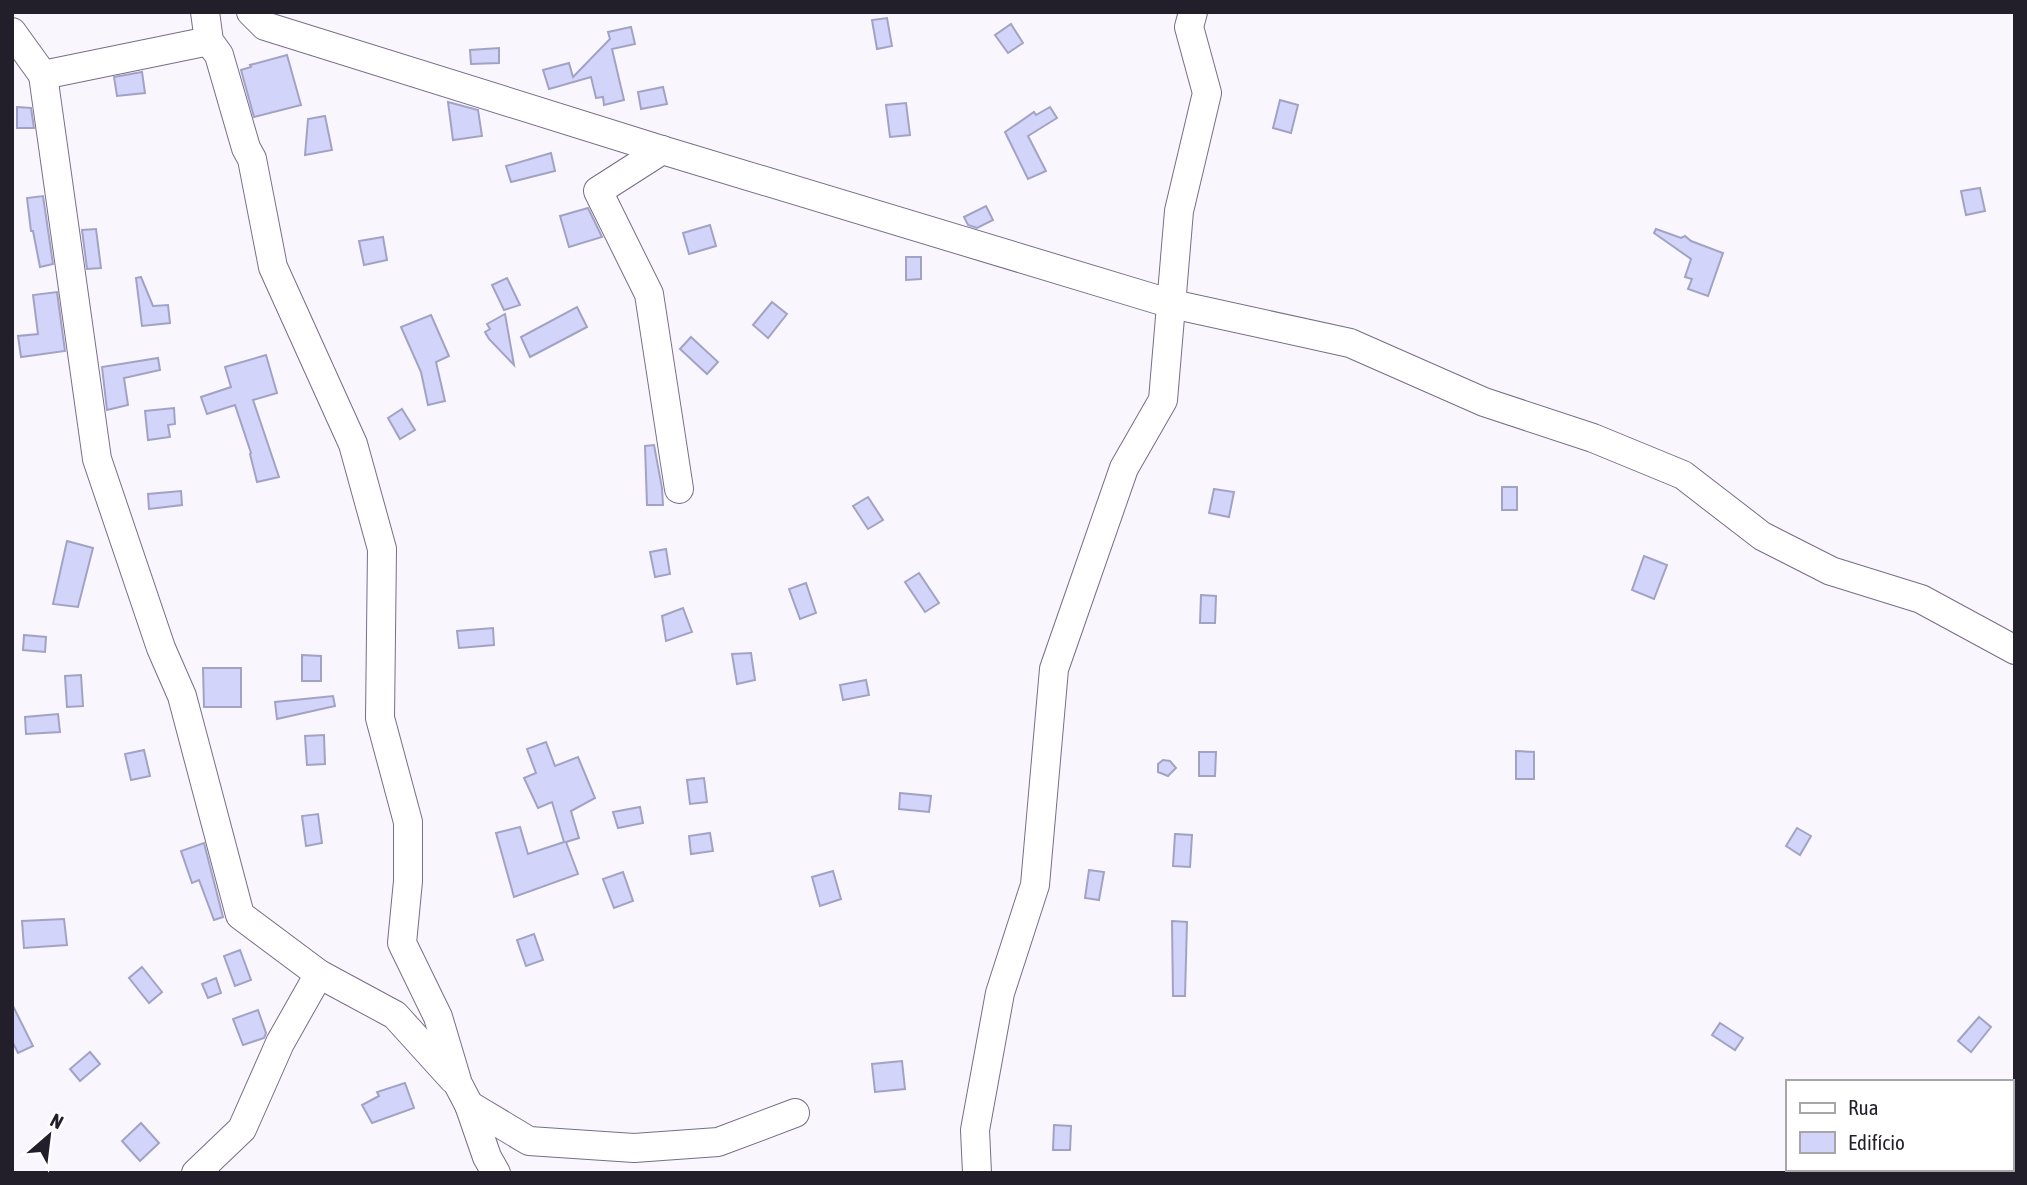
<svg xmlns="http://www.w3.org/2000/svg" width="2027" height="1185" font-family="'Asap Condensed',sans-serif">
	<rect width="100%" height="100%" fill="#f9f6fd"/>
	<g fill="#d3d4f9" stroke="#a2a3c4" stroke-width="2">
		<path d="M887,18L892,46L877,49L872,20Z"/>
		<path d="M1011,24L1023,43L1008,53L995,35Z"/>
		<path d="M631,27L635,44L612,49L624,100L604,105L603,97L596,98L591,77L549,89L543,70L569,63L573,77L610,39L608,32Z"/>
		<path d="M499,48V63L471,64L470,50Z"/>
		<path d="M287,55L301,105L254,117L241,70L251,67L250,65Z"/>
		<path d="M142,72L145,93L117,96L114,77Z"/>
		<path d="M663,87L667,104L641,109L638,92Z"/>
		<path d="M1280,100L1298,105L1291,133L1273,128Z"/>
		<path d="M448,102L478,110L482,136L453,140Z"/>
		<path d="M906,103L910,135L890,137L886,105Z"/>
		<path d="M17,107L31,108L34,128H17Z"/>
		<path d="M1050,107L1057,118L1028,136L1046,171L1028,179L1005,132L1034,112L1036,115Z"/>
		<path d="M325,116L332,150L305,155L308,119Z"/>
		<path d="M551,153L555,171L511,182L506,166Z"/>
		<path d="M1980,188L1985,211L1966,215L1961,191Z"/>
		<path d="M43,196L53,264L40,267L33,231H31L27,198Z"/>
		<path d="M986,206L993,220L977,228L968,225L964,217Z"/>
		<path d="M588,208L602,237L569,247L560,216Z"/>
		<path d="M710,225L716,246L689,254L683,233Z"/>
		<path d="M96,229L101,268L87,269L82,230Z"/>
		<path d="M1656,229L1681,238L1685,236L1691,241L1723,253L1708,296L1688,289L1692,279L1685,277L1691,259L1654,233Z"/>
		<path d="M383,237L387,260L364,265L359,241Z"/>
		<path d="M906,257H921V279L906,280Z"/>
		<path d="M141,277L153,306L168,305L170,323L142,326L136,278Z"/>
		<path d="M507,278L520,305L504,310L492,285Z"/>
		<path d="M57,292L65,351L21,357L18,336L38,334L33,295Z"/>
		<path d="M772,302L787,314L768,338L753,325Z"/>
		<path d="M577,307L587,327L530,357L521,337Z"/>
		<path d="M505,314L514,365L489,339L485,332L490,329L487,324Z"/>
		<path d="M431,315L449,356L436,362L445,401L428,405L421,372L401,327Z"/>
		<path d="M691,337L718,362L707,374L680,349Z"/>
		<path d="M266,355L277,393L253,400L279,477L257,482L250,454L251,453L235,405L207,414L201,397L231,387L225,367Z"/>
		<path d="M158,358L160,370L124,378L128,405L107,410L102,367Z"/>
		<path d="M174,408L175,424L168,425L170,437L148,440L145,411Z"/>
		<path d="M402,409L415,430L400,439L388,418Z"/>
		<path d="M654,445L662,488L663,505H647L645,446Z"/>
		<rect x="1502" y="487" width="15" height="23"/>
		<path d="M1214,489L1234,492L1229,517L1209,513Z"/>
		<path d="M181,491L182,505L149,509L148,494Z"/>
		<path d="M868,497L883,520L868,529L853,506Z"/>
		<path d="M67,541L93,548L78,607L53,604Z"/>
		<path d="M666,549L670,574L655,577L650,552Z"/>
		<path d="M1644,556L1667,565L1654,599L1632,590Z"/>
		<path d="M919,573L939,603L925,612L905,582Z"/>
		<path d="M806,583L816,613L800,619L789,589Z"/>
		<path d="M1201,595L1216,596L1215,623H1200Z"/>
		<path d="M683,608L692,632L666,641L662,616Z"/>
		<path d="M493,628L494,645L459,648L457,631Z"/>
		<path d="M24,635L46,637L45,652L23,650Z"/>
		<path d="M751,653L755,680L737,684L732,654Z"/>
		<path d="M302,655L321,656V681H302Z"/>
		<path d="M203,668H241V707H204Z"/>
		<path d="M81,675L83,706L67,707L65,676Z"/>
		<path d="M866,680L869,695L843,700L840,685Z"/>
		<path d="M333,696L335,706L277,719L275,702Z"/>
		<path d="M58,714L60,732L26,734L25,717Z"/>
		<path d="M324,735L325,764L307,765L305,736Z"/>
		<path d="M546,742L555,766L578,757L595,798L571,811L579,838L566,842L578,874L514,897L496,833L520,827L528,854L564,842L552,802L538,808L524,778L536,773L527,749Z"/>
		<path d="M144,750L150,776L131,780L125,754Z"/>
		<path d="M1516,751L1534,752V779H1516Z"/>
		<path d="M1199,752H1216L1215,776H1199Z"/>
		<path d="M1163,760L1170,761L1176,768L1168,776L1158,772V764Z"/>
		<path d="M704,778L707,802L690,804L687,780Z"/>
		<path d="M900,793L931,796L929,812L899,809Z"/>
		<path d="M640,807L643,823L618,828L613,812Z"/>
		<path d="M318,814L322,843L306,846L302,816Z"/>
		<path d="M1797,828L1811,836L1800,855L1786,846Z"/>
		<path d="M710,833L713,851L691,854L689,836Z"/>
		<path d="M1175,834L1192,835L1190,867L1173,866Z"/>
		<path d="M204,843L223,917L214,920L199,880L192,883L181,851Z"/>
		<path d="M1089,870L1104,872L1099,900L1085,898Z"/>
		<path d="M833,871L841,899L820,906L812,877Z"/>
		<path d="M623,872L633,901L614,908L603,879Z"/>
		<path d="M64,919L67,945L24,948L22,921Z"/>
		<path d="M1172,921L1187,922L1185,996H1173Z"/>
		<path d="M534,934L543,960L526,966L517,940Z"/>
		<path d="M240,950L251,980L235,986L224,956Z"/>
		<path d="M142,967L162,992L149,1003L129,978Z"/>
		<path d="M216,978L221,993L208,998L202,984Z"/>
		<path d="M12,1004L33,1046L18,1053L12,1041Z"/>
		<path d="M258,1010L266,1033L264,1038L243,1045L233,1019Z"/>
		<path d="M1979,1017L1991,1027L1971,1052L1958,1041Z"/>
		<path d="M1720,1023L1743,1038L1735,1050L1712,1035Z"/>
		<path d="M90,1052L100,1064L80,1081L70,1069Z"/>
		<path d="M902,1061L905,1089L875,1092L872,1064Z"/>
		<path d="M405,1083L414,1108L372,1123L362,1105L379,1096L377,1092Z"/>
		<path d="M141,1123L159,1143L140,1161L122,1141Z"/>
		<path d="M1054,1125L1071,1126L1070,1150H1053Z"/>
	</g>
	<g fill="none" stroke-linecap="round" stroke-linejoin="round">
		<defs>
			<g id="minor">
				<path d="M205,12L209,41L219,55L246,148L252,159L273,267L353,444L382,549L380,718L408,822V881L402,943L438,1017L458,1084L469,1105L487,1157L496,1173"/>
				<path d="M251,12L265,26L662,150L1172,304L1350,343L1484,402L1593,438L1683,475L1762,536L1831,571L1921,599L2015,650"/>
				<path d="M12,32L43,75L209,41"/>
				<path d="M43,75L97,459L161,648L182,696L240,915L319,974L395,1015L453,1079"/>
				<path d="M662,150L598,191L649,294L679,489"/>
				<path d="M469,1105L529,1141L634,1148L718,1142L795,1113"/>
				<path d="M196,1173L242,1129L280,1043L319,974"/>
				<path d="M977,1173L975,1130L1000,993L1035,885L1054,669L1124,468L1163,400L1179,211L1207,93L1189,27L1193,12"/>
			</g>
		</defs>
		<use href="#minor" stroke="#786d8a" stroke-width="30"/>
		<use href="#minor" stroke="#fff" stroke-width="28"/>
	</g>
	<rect width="2027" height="1185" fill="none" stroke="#221e2a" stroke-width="28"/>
	<rect x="1786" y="1080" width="228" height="91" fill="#ffffff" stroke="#a7a5aa" stroke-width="2"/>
	<rect x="1800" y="1103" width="35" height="10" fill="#ffffff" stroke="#a7a5aa" stroke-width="2"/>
	<text x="1848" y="1115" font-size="21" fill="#221e2a">Rua</text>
	<rect x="1800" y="1132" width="35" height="21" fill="#d3d4f9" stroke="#a7a5aa" stroke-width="2"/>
	<text x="1848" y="1150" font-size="21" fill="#221e2a">Edifício</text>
	<g transform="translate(49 1136) rotate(28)" stroke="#ffffff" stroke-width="5" paint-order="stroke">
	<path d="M0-5L12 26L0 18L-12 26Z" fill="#221e2a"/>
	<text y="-10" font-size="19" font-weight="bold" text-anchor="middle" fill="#221e2a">N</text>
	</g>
</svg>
